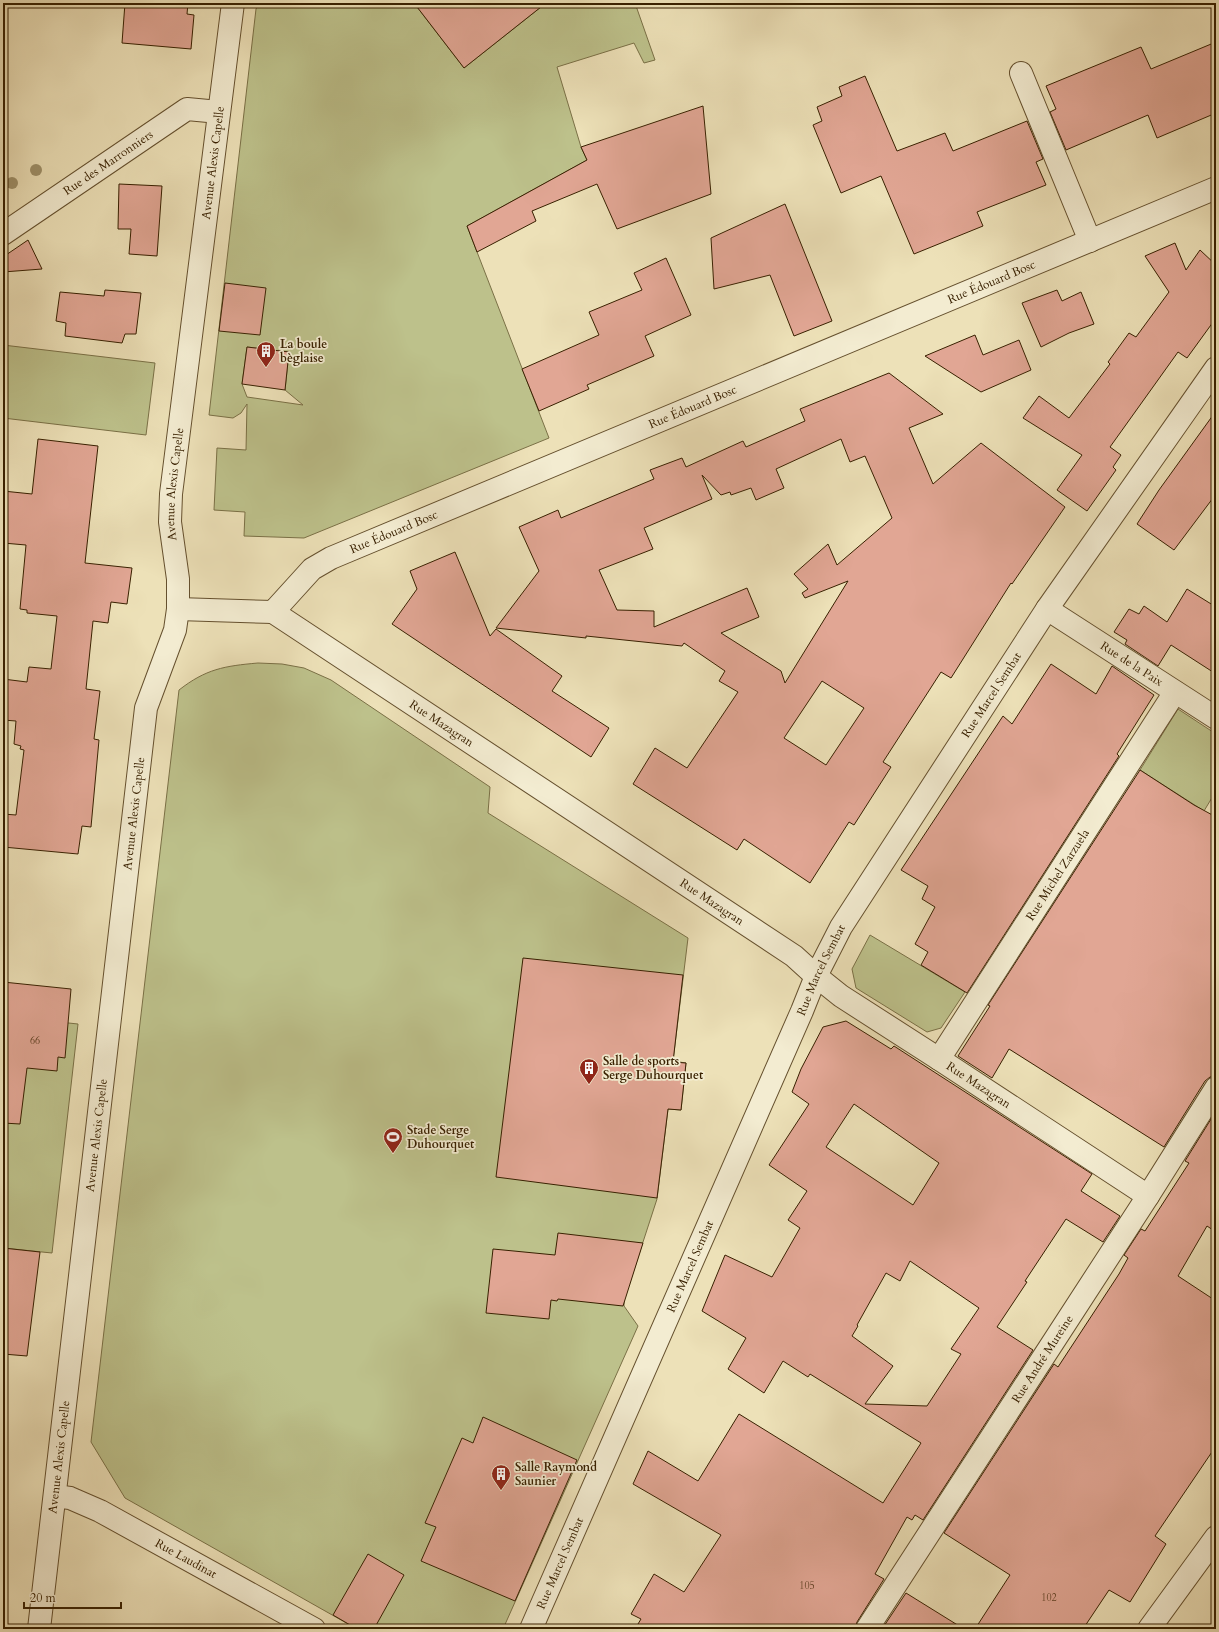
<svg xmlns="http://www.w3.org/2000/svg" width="1219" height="1632" font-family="Cardo,serif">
	<rect width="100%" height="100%" fill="#ede1b8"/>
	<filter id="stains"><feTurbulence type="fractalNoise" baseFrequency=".005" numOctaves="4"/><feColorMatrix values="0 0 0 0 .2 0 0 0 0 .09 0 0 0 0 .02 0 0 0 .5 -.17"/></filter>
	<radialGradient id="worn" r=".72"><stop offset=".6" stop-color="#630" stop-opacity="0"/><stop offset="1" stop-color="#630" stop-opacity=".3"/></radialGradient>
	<g fill="#bdc18b" stroke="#7a7046" fill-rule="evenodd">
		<path d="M259,3H414L464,68L546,3H635L655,60L644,63L634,43L557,67L581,147L587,160L467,226L549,438L304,538L244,536L245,512L214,510L217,448L246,450L247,404L241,413L233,418L209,415L256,9ZM247,347L289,352L285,390L303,405L247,397L242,384Z"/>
		<path d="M3,345L155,363L146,435L3,418Z"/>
		<path d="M258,663L282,664L304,668L331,680L490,787L488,813L688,938L673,1061L686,1063L681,1110L668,1109L657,1199L630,1282L625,1281L624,1306L638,1326L503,1629H357L125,1498L91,1442L179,690C206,669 224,666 258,663Z"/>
		<path d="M1178,709L1216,734V791L1204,811L1140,770Z"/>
		<path d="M870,935L965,992L941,1028L927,1032L856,988L852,969Z"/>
		<path d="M3,1016L78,1024L52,1253L3,1248Z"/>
	</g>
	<g fill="#e1a694" stroke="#382000" fill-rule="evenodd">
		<path d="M125,3H188L187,14L194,15L191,49L122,43Z"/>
		<path d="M414,3H546L464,68Z"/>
		<path d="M1216,42V113L1157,138L1148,115L1066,150L1050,112L1056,109L1046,86L1141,47L1151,69Z"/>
		<path d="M865,76L897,151L945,133L953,151L1027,121L1043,159L1036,162L1046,185L977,212L983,226L914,254L881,176L841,193L813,125L822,121L817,107L842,96L839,87Z"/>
		<path d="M703,106L711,194L617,229L597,184L532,211L536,221L477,252L467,226L587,160L581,147Z"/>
		<path d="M119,184L162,186L157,256L129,254L131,229H118Z"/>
		<path d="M785,204L832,321L794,336L770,275L714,289L711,238Z"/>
		<path d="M28,240L42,269L3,272V257Z"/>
		<path d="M1175,243L1186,270L1200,250L1216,265V318L1187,358L1178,352L1110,447L1121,455L1113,467L1116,470L1087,511L1057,490L1082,455L1023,418L1039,396L1069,418L1110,364L1108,362L1129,333L1136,337L1169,292L1145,256Z"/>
		<path d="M666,258L691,315L645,336L654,356L587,385L589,389L539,411L522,369L599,335L589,312L642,290L634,273Z"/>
		<path d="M225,283L266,288L260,335L219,331Z"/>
		<path d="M105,290L141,293L136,334H125L122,343L65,336L66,323L56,321L60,292L104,296Z"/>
		<path d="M1057,290L1062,301L1081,292L1094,324L1069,333L1041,347L1022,303Z"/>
		<path d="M975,335L983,355L1019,340L1031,370L981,392L925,356Z"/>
		<path d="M247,347L289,352L285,390L242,384Z"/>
		<path d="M889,373L943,414L909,428L933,484L981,443L1065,507L1012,584L1011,583L951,678L941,672L883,762L891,767L854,825L849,822L810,883L744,839L737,850L633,784L655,748L687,768L738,692L719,681L725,671L684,643L682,646L586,636V638L496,628L539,571L519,527L558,510L561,518L654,479L650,470L682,458L686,467L743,441L746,447L805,421L800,409ZM841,439L850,462L865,456L892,518L837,565L828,544L794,574L808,589L802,593L805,598L848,581L785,683L781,671L721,633L759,617L747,588L654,627V611L617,610L599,570L653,549L644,528L712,499L702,475L721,495L730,492L731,495L751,488L756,500L784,488L776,469ZM822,681L864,708L826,765L784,738Z"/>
		<path d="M1216,411V494L1174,550L1137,524L1159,490Z"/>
		<path d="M38,439L98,446L85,563L132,568L127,604L111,602L108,623L93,621L86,689L100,691L94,739L99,740L91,827L82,826L78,854L3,847V814L16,815L24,750L20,749L21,746L14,744L16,721L3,720V679L27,682L29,667L51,669L57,616L27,613V610L20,609L26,545L3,543V491L32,494Z"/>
		<path d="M455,552L490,636L496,629L562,676L552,691L609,728L591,757L392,624L417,589L410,571Z"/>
		<path d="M1187,589L1216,607V674L1171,645L1158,666L1125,644L1127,640L1114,632L1129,609L1139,614L1144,606L1167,622Z"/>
		<path d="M1051,664L1096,694L1112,666L1154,695L1117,754L1119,756L967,993L921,965L928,952L915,944L935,907L922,899L928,886L901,870L1003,716L1012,724Z"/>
		<path d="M1140,770L1194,805L1216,817V1076L1210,1077L1205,1081L1164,1147L1009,1049L992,1078L958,1056L990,1006L988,1005Z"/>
		<path d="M523,958L683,975L673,1062L686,1063L681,1110L668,1109L657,1198L496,1177Z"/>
		<path d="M3,982L71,989L65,1058L58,1057L57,1071L27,1068L20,1124L3,1123Z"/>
		<path d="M846,1021L891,1049L894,1046L1092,1174L1081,1191L1120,1216L1103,1242L1066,1219L1025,1281L1027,1282L997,1327L1033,1350L923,1520L915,1515L912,1520L907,1517L875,1574L884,1579L857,1622L855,1629H635L641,1619L631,1614L654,1574L684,1592L721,1535L633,1484L648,1451L698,1481L739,1414L883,1503L921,1443L810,1374L808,1377L783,1361L764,1393L728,1369L746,1338L702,1311L725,1255L772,1277L800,1228L788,1220L807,1191L769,1165L809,1104L792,1092L801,1069L823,1027ZM854,1104L939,1163L913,1205L826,1147ZM910,1261L979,1308L951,1349L961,1354L927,1406L865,1404L893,1366L852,1336L858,1326L857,1325L886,1273L900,1281Z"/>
		<path d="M1216,1111V1232L1207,1226L1178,1276L1216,1301V1446L1155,1536L1166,1544L1130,1602L1109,1590L1083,1629H975L1010,1575L944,1533L1054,1364L1058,1367L1119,1274L1128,1258L1124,1255L1141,1229L1145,1231L1189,1163L1185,1161Z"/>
		<path d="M558,1233L643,1243L623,1306L558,1299L557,1301L551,1300L549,1319L486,1313L493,1249L555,1255Z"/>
		<path d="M3,1248L40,1252L27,1356L3,1354Z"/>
		<path d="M483,1417L577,1460L515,1601L421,1561L436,1527L425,1523L462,1438L473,1443Z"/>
		<path d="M368,1554L404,1575L374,1629H357L333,1615Z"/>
		<path d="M906,1593L964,1629H882Z"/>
	</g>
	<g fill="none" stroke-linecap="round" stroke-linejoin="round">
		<defs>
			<g id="minor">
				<path d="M1021,73L1090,241"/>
				<path id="s1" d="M3,234L187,109L219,112"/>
				<path id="s2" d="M178,609L273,612L312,569L331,558L1216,188"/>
				<path id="s3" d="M1047,609L1216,718"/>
				<path id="s4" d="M273,612L794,956L816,976L841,996L939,1059L1148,1196"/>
				<path id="s5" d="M939,1059L1175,692"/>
				<path id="s6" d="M55,1496L70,1498L100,1511L314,1629"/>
				<path id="s7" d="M39,1629L146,708L175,630L178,609V579L170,522L171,494L233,3"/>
				<path id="s8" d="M531,1629L802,1011L816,976L841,927L1047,609L1216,368"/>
				<path id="s9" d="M867,1629L1148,1196L1216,1088"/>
				<path d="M1149,1629L1216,1537"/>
			</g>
		</defs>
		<use href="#minor" stroke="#65502e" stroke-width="24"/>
		<use href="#minor" stroke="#f3ecd1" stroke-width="22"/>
	</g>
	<g fill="#9f916a">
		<circle cx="36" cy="170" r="6"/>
		<circle cx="12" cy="183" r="6"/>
	</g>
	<defs>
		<symbol id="building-pin" viewBox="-11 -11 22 30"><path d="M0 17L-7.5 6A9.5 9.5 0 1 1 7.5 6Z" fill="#8f2418" stroke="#f3ecd1"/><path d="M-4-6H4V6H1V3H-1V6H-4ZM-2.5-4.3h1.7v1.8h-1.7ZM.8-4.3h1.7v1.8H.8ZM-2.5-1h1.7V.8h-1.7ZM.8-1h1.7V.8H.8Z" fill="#fff"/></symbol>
		<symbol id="stadium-pin" viewBox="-11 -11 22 30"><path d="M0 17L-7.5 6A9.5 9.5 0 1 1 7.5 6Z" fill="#8f2418" stroke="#f3ecd1"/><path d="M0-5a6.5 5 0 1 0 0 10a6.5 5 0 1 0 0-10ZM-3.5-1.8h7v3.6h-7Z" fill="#fff"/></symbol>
	</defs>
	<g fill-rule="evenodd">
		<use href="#building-pin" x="255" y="340" width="22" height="30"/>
		<use href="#building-pin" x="578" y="1057" width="22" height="30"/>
		<use href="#stadium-pin" x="382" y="1126" width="22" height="30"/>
		<use href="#building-pin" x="490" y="1463" width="22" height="30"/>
	</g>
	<g text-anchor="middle" stroke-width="3.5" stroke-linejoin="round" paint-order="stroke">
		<g font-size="10" fill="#624225">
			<text x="35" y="1044">66</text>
			<text x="807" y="1589">105</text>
			<text x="1049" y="1601">102</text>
		</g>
		<g font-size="12" fill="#382000" stroke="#f3ecd1">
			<text dy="4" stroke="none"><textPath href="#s1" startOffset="127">Rue des Marronniers</textPath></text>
			<text dy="4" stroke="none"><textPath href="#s7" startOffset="1481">Avenue Alexis Capelle</textPath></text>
			<text dy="4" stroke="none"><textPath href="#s2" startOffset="891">Rue Édouard Bosc</textPath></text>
			<text dy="4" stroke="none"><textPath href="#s2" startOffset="567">Rue Édouard Bosc</textPath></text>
			<text dy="4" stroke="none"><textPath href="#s7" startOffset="1157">Avenue Alexis Capelle</textPath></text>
			<text dy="4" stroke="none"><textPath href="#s2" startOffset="243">Rue Édouard Bosc</textPath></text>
			<text dy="4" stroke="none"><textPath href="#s3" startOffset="101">Rue de la Paix</textPath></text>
			<text dy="4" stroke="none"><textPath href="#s8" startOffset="1044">Rue Marcel Sembat</textPath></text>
			<text dy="4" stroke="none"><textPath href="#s4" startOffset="202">Rue Mazagran</textPath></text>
			<text dy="4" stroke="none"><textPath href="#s7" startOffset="821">Avenue Alexis Capelle</textPath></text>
			<text dy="4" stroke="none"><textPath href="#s5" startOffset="219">Rue Michel Zarzuela</textPath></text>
			<text dy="4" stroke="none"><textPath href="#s4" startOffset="526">Rue Mazagran</textPath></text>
			<text dy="4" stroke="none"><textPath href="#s8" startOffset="720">Rue Marcel Sembat</textPath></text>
			<text dy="4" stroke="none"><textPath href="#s4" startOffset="850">Rue Mazagran</textPath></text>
			<text dy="4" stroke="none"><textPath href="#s7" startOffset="497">Avenue Alexis Capelle</textPath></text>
			<text dy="4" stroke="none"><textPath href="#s8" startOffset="396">Rue Marcel Sembat</textPath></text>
			<text dy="4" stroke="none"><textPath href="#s9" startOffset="322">Rue André Mureine</textPath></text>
			<text dy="4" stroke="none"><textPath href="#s7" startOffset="173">Avenue Alexis Capelle</textPath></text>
			<text dy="4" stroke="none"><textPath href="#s6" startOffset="146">Rue Laudinat</textPath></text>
			<text dy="4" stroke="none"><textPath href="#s8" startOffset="72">Rue Marcel Sembat</textPath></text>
		</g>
		<g font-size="12" font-weight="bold" fill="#382000" stroke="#f3ecd1" text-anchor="start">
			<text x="280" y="348">La boule<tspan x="280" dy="14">bèglaise</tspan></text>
			<text x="603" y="1065">Salle de sports<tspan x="603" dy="14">Serge Duhourquet</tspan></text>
			<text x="407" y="1134">Stade Serge<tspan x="407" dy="14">Duhourquet</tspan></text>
			<text x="515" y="1471">Salle Raymond<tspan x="515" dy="14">Saunier</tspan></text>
		</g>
	</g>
	<rect width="1219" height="1632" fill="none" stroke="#ede1b8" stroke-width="16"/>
	<rect x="4" y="4" width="1211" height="1624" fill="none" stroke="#382000" stroke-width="2"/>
	<rect x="8" y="8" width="1203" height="1616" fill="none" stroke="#382000"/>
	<path d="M24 1602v6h97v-6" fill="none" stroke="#382000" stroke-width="2"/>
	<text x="30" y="1602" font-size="12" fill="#382000" stroke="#f3ecd1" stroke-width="3" paint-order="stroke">20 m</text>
	<rect width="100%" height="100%" filter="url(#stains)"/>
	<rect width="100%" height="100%" fill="url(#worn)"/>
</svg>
